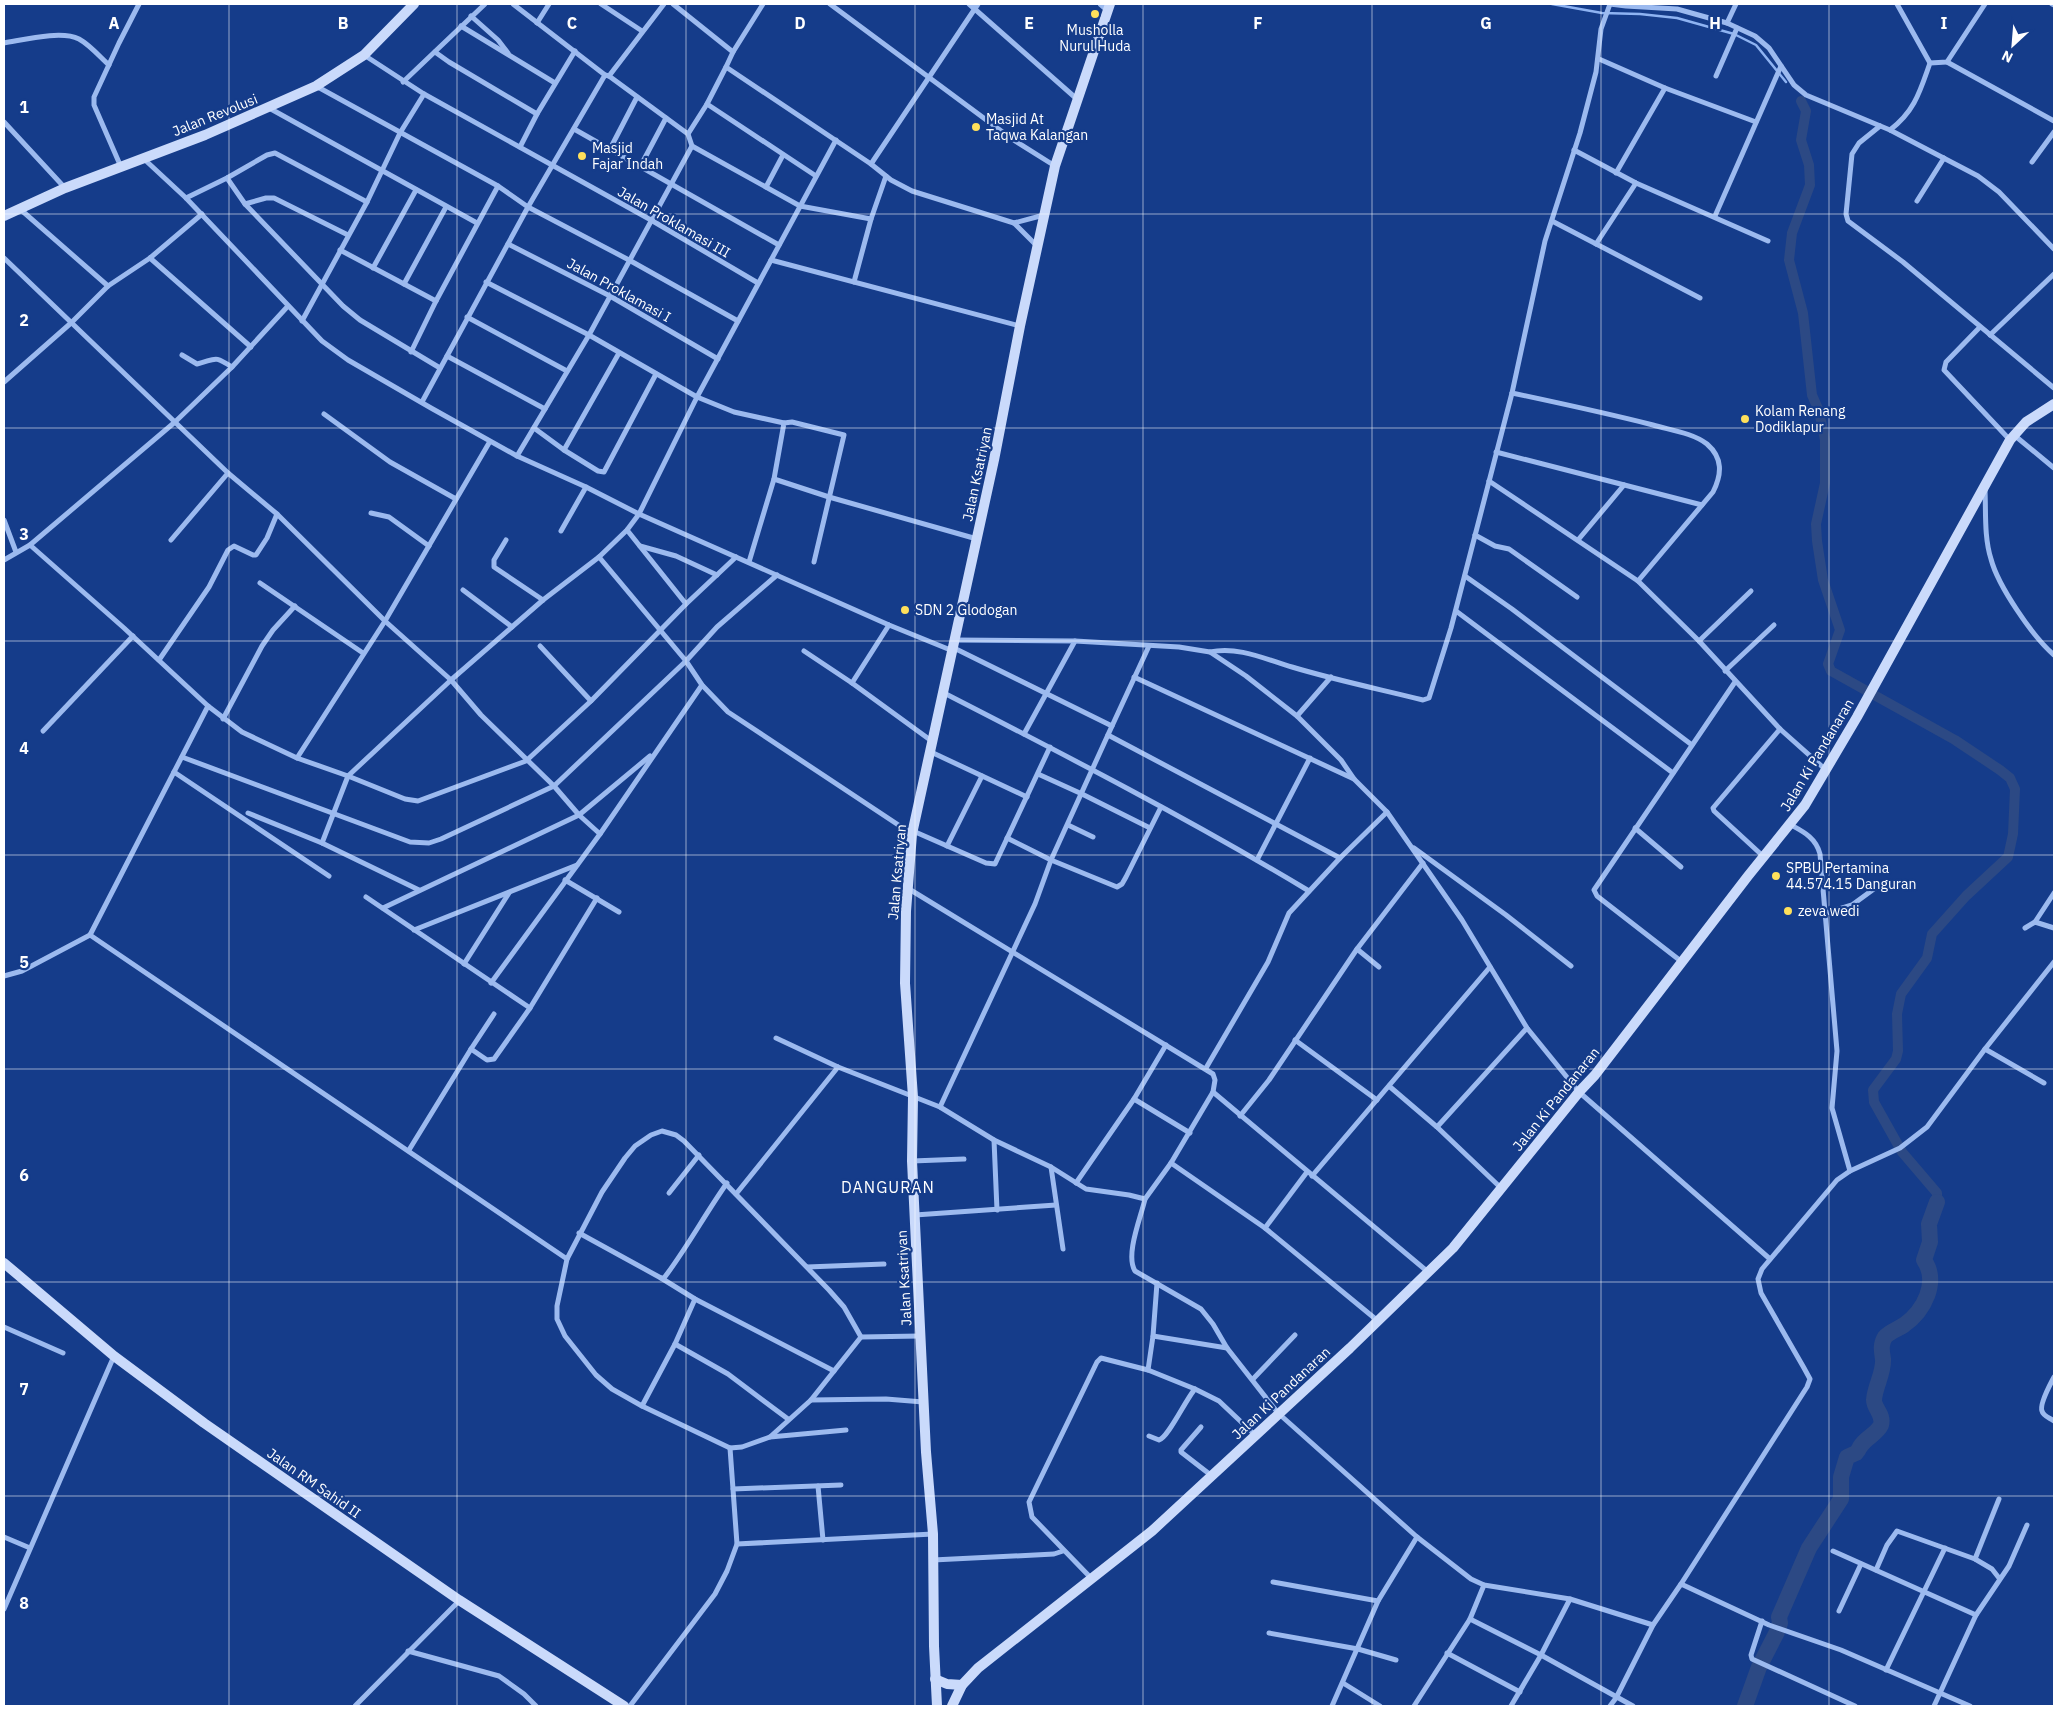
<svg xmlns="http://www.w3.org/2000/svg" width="2058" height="1710" font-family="'IBM Plex Sans',sans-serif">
	<rect width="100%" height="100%" fill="#153c8a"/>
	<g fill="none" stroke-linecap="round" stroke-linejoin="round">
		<path stroke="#8eb3f2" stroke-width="2.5" d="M1552,4L1602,13L1640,14L1677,18L1734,34L1756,45L1786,82"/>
		<path stroke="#2c4984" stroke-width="10" d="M1801,101L1806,111L1801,140L1809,165L1810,185L1792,233L1789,260L1803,313L1812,395L1819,411L1825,440V483L1816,524L1817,541L1823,580L1840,630L1828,664L1831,671L1955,740L2000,770L2010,778L2015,789L2013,834L2008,857L1966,896L1932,934L1927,958L1901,994L1897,1014L1898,1051L1896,1059L1873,1090L1874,1102L1902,1152L1937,1193V1202"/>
		<path stroke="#2c4984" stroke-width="16" d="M1745,1706L1759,1667L1777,1632L1780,1623L1779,1617L1809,1548L1841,1499V1477L1847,1457L1856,1453C1858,1451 1859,1449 1860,1447C1865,1438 1877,1434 1881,1425C1884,1414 1874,1409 1874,1400C1875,1386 1884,1373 1883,1359C1882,1352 1880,1345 1885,1337C1889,1332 1898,1329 1904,1325C1924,1311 1939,1282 1924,1260L1930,1242L1929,1224L1937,1202"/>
		<g stroke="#9cbaef" stroke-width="5">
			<path d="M513,4L605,75L609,76L688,134L707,104L726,67"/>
			<path d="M601,4L642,31"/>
			<path d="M673,4L733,52L726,67L871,164L891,180L912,191L1014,223L1037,246"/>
			<path d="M830,4L1012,139L1055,166"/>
			<path d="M969,4L1078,100"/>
			<path d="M1100,4L1107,10"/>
			<path d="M1610,4L1626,6L1677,9L1727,23L1755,36L1769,48L1794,85L1806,95L1890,130L1978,176L1999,192L2054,249"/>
			<path d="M1897,4L1930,63"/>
			<path d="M2052,4L2054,5"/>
			<path d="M471,16L498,40L508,53"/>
			<path d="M537,23L549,4"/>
			<path d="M1727,23L1736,4"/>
			<path d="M461,26L555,83"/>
			<path d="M4,43C23,40 61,30 79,39C90,45 100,57 109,65"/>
			<path d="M435,52L449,62L537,114"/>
			<path d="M733,52L763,4"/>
			<path d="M364,55L424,94L651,220L758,283"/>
			<path d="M1599,59L1665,88L1756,122"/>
			<path d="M1947,62L2054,121"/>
			<path d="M609,76L664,4"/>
			<path d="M1716,76L1737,28"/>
			<path d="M403,82L485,4"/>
			<path d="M316,86L498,186L528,207L629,260L738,321"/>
			<path d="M707,104L816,176"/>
			<path d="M269,108L477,223"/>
			<path d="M4,122L65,188"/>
			<path d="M1880,126L1859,143L1852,154L1846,214L1848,221L1903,262L2054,388"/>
			<path d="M574,129L779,245"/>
			<path d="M1890,130C1915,111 1920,91 1930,63L1947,62L1985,4"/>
			<path d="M692,146L800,206L871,219"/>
			<path d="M520,147L537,114L575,51"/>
			<path d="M610,149L637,97"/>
			<path d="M1574,150L1636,183L1768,241"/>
			<path d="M144,159L186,198L322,341L348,360L431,408L517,456L586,487L639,514L889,625L953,651"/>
			<path d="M2032,162L2054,132"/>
			<path d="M871,164L978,4"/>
			<path d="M121,167L94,105V97L119,43L139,4"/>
			<path d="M640,167L666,118"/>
			<path d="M1616,173L1665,88"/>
			<path d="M227,178L245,204L343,306L360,320L440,368"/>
			<path d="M766,187L783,155"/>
			<path d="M186,198L227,178L267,155L275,153L367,202"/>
			<path d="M1917,201L1944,158"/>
			<path d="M245,204L266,198H274L348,235"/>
			<path d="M20,209L108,286"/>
			<path d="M1715,216L1781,66"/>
			<path d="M1552,221L1700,298"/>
			<path d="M1014,223L1044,215"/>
			<path d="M508,244L610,296L718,359"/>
			<path d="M1596,244L1636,183"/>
			<path d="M340,250L436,301"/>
			<path d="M4,258L228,473L277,514L385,621L451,680L481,715L554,786L579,815L600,834"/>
			<path d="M150,258L251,347"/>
			<path d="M771,260L1020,326"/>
			<path d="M373,268L416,190"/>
			<path d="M486,282L589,335L697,397L734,412L784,423"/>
			<path d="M854,282L871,219L886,176"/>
			<path d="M404,284L446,207"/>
			<path d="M467,317L567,371"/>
			<path d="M302,321L367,202L400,133L424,94"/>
			<path d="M1980,327L1946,362L1944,370L2010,440"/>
			<path d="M1990,335L2054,274"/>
			<path d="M411,352L436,301L498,186"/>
			<path d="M182,355L197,364C217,359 213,355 232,367"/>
			<path d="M447,356L545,409"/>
			<path d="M4,382L71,323L108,286L150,258L202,214"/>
			<path d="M1512,393C1559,403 1606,413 1653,425C1670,430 1693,433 1707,444C1723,458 1722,474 1713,492L1638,581L1699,641L1780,729L1826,770"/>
			<path d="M422,402L528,207L605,75"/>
			<path d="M324,414L390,462L456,499"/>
			<path d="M534,428L564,450L598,471L604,472L656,374"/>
			<path d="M2014,435L2054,468"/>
			<path d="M564,450L619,353"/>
			<path d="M1496,452L1702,505"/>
			<path d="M517,456L589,335L692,146L688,134"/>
			<path d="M774,479L829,497L977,539"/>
			<path d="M1489,481L1638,581"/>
			<path d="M1985,490C1986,512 1984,537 1991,559C1998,586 2033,637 2054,655"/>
			<path d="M371,513L389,517L429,546"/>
			<path d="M4,520L16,552"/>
			<path d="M627,530L686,604"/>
			<path d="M561,531L586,487"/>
			<path d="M1475,535L1495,546L1509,549L1577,597"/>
			<path d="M171,540L228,473"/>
			<path d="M506,540L494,560V567L543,600"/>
			<path d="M1578,540L1624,485"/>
			<path d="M30,545L175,422L232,367L288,306"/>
			<path d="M640,546L676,556L717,575"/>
			<path d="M599,557L686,661L702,685L728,712L912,834"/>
			<path d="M4,560L30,545L124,628L208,706L242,732L297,758L348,776L405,799L418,801L526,761L591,701L686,604L736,557"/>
			<path d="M749,562L774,479L784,423L792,422L844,435L814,562"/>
			<path d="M1465,576L1512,609L1692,745"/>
			<path d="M260,583L363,653"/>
			<path d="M463,590L512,627"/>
			<path d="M1456,611L1673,773"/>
			<path d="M955,640L1075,641L1179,647L1210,652L1246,676L1297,716L1341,760L1354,779L1387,812L1462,920L1527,1028L1579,1092L1770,1259"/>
			<path d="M1699,641L1751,591"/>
			<path d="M540,646L591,701"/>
			<path d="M804,651L852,683L933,742"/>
			<path d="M1210,652C1238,646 1265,659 1292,667C1335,680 1379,689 1423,700L1429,698L1451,628L1512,393L1545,241L1580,133L1596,72L1601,29L1610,4"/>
			<path d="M159,660L209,587L228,550L234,546L253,555H256L267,538L277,514"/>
			<path d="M1725,671L1774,625"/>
			<path d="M1134,677L1354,779"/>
			<path d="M852,683L889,625"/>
			<path d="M944,693C1067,756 1191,820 1309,891"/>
			<path d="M1297,716L1331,677"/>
			<path d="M223,719L262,646L273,630L295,606"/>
			<path d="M1112,726L1149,646"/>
			<path d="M43,731L133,636"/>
			<path d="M1024,734L1075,641"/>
			<path d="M1108,735L1340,858"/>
			<path d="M931,752L1027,797"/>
			<path d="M182,757L410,842L429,843L441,839L554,786L686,661L717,627L777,575"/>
			<path d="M297,758L385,621L489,443"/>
			<path d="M174,772L329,876"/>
			<path d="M1038,774L1082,794L1150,828"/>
			<path d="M248,813L322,843L419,890"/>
			<path d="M1068,825L1093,837"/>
			<path d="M1791,825C1804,832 1816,838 1820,854L1837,1051L1832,1108L1850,1171"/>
			<path d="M1635,828L1681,867"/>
			<path d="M913,831L986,863L995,864L1050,747"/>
			<path d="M1007,838L1051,860L1117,887L1122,884L1126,877L1161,807"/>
			<path d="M322,843L348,776L451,680L543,600L599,557L627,530L639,514L697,397L836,140"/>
			<path d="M947,846L982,776"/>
			<path d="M1414,848L1506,915L1571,966"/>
			<path d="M1764,857L1714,811L1713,808L1780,729"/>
			<path d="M1257,860L1310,758"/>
			<path d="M565,880L619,912"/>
			<path d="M909,889L1213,1074L1215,1080L1213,1092L1171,1163L1145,1199"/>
			<path d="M366,897L530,1008"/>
			<path d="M383,908L579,815L650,756"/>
			<path d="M1826,913L1852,905L1878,886"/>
			<path d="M2035,922L2054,893"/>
			<path d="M2025,928L2035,922L2054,928"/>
			<path d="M414,930L577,865"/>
			<path d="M90,935L567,1259"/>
			<path d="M1357,949L1379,967"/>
			<path d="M1682,962L1597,896L1594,890L1735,682"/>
			<path d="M464,964L509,893"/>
			<path d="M4,976L22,971L90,935L208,706"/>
			<path d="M491,983L600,834L702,685"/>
			<path d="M776,1038L838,1067L940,1107L994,1140L1051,1167L1086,1189L1129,1195L1145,1199C1141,1217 1125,1255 1135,1271L1201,1309L1213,1324L1227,1348L1278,1413L1417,1537L1471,1579L1484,1585L1570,1599L1653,1625"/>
			<path d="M1295,1040L1377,1100"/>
			<path d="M471,1049L487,1060L494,1059L530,1008L597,898"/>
			<path d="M1985,1049L2044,1083"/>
			<path d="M1206,1068L1268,962L1289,913L1340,858L1387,812"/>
			<path d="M1389,1086L1437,1127L1501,1188"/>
			<path d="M1213,1092L1428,1272"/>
			<path d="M1134,1099L1190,1133"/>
			<path d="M940,1107L1035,904L1051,860L1112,726L954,648"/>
			<path d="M1240,1116L1269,1080L1357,949L1423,863"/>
			<path d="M1437,1127L1527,1028"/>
			<path d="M662,1131L676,1135L684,1141L829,1290L844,1307L861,1337L811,1400L770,1437L742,1447L730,1448L642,1406L612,1389L596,1375L565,1336L557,1319V1306L567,1259L602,1192L625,1158L635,1146L651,1135Z"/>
			<path d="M994,1140L997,1210"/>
			<path d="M409,1150L471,1049L494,1014"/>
			<path d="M912,1161L964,1159"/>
			<path d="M1171,1163L1265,1228L1378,1321"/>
			<path d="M1051,1167L1063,1249"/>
			<path d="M1312,1176L1490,967"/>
			<path d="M1076,1183L1134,1099L1166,1045"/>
			<path d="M669,1193L699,1155"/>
			<path d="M736,1194L838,1067"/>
			<path d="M915,1215L1056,1205"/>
			<path d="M1265,1228L1307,1172"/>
			<path d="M579,1233L661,1278L695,1299L834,1371"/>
			<path d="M807,1267L884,1264"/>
			<path d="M661,1278H664C687,1248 705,1214 727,1183"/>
			<path d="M1157,1283L1153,1336L1148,1370L1195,1389L1219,1401L1255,1435"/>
			<path d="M4,1327L63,1353"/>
			<path d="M1153,1336L1227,1348"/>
			<path d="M861,1337L920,1336"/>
			<path d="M675,1344L728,1374L788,1419"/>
			<path d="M2054,1377C2051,1383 2039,1404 2042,1411C2043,1416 2050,1418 2054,1421"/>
			<path d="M1253,1379L1295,1335"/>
			<path d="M811,1400L886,1399L923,1402"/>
			<path d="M642,1406L675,1344L695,1299"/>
			<path d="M1201,1427L1181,1450V1452L1212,1476"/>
			<path d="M1149,1436L1159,1440C1168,1438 1186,1399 1195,1389"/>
			<path d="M770,1437L846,1430"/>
			<path d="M818,1486L823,1540"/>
			<path d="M733,1489L841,1485"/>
			<path d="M4,1537L30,1548"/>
			<path d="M737,1544L933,1534"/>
			<path d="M1833,1551L1976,1615"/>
			<path d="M1975,1559L1999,1499"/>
			<path d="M933,1560L1054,1554L1063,1551"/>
			<path d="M1876,1570L1887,1545L1897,1531L1975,1559L1992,1569L1999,1578"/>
			<path d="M1091,1578L1032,1517L1029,1502L1097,1362L1101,1358L1148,1370"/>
			<path d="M1273,1582L1378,1601"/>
			<path d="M1681,1584L1769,1625L1841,1650L1970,1706"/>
			<path d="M4,1609L114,1356"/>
			<path d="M1839,1611L1861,1564"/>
			<path d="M1470,1619L1541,1655L1633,1706"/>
			<path d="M1762,1621L1751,1655L1752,1659L1855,1706"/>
			<path d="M1269,1633L1358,1649L1396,1660"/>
			<path d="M408,1651L499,1676L524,1694L536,1706"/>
			<path d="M1447,1653L1520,1692"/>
			<path d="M1886,1670L1945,1548"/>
			<path d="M1343,1683L1380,1706"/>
			<path d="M355,1706L459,1601"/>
			<path d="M630,1706L715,1594L727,1571L737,1544L730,1448"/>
			<path d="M1332,1706L1378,1601L1417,1537"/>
			<path d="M1414,1706L1470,1619L1484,1585"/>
			<path d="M1511,1706L1541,1655L1570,1599"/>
			<path d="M1610,1706L1616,1698L1653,1625L1681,1584L1807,1387L1810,1379L1804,1368L1761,1293L1758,1279L1762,1269L1837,1180L1850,1171L1900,1148L1927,1127L1985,1049L2054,962"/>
			<path d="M1934,1706L1976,1615L2009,1566L2027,1525"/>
		</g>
		<g stroke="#cadafb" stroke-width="10">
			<path d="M4,216L65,188L205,135L316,86L364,55L414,4"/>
			<path d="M4,1263L114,1356L204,1423L459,1600L624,1706"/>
			<path d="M935,1679L947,1684L962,1685"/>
			<path d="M937,1706L934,1646L933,1534L926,1452L912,1161L913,1097L905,983L906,911L912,834L994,460L1020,326L1055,166L1110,4"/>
			<path d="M952,1706L962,1685L978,1668L1152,1531L1350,1348L1453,1248L1579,1092L1595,1075L1748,876L1805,805L1857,717L2010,440L2026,422L2054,404"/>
		</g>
	</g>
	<path fill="none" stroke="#fff" stroke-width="1" stroke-opacity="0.55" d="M229,4V1706M457,4V1706M686,4V1706M915,4V1706M1143,4V1706M1372,4V1706M1601,4V1706M1829,4V1706M4,214H2054M4,428H2054M4,641H2054M4,855H2054M4,1069H2054M4,1282H2054M4,1496H2054"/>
	<g fill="#ffe05b" stroke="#153c8a" stroke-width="2">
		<circle cx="1095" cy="14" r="5"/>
		<circle cx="976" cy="127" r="5"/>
		<circle cx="582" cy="156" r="5"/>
		<circle cx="1745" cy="419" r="5"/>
		<circle cx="905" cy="610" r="5"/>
		<circle cx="1776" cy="876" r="5"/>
		<circle cx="1788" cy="911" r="5"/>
	</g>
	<g text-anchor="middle" stroke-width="4.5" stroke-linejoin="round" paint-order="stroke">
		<g font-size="14" fill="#fff" stroke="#153c8a" text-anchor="start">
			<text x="1095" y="35" text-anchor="middle">Musholla<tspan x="1095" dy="16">Nurul Huda</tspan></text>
			<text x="986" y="124">Masjid At<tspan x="986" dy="16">Taqwa Kalangan</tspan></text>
			<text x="592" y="153">Masjid<tspan x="592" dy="16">Fajar Indah</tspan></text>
			<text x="1755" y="416">Kolam Renang<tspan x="1755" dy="16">Dodiklapur</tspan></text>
			<text x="915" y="615">SDN 2 Glodogan</text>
			<text x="1786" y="873">SPBU Pertamina<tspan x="1786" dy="16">44.574.15 Danguran</tspan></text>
			<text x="1798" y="916">zeva wedi</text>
		</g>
		<g font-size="14" fill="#fff" stroke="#153c8a">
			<text transform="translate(215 115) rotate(-22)" y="5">Jalan Revolusi</text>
			<text transform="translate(674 222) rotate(30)" y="5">Jalan Proklamasi III</text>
			<text transform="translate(619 290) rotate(29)" y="5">Jalan Proklamasi I</text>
			<text transform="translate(977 474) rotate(-78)" y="5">Jalan Ksatriyan</text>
			<text transform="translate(1817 755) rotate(-59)" y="5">Jalan Ki Pandanaran</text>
			<text transform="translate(897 872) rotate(-85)" y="5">Jalan Ksatriyan</text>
			<text transform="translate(1556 1099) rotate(-51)" y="5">Jalan Ki Pandanaran</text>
			<text transform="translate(904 1278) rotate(-93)" y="5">Jalan Ksatriyan</text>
			<text transform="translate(1281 1393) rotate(-43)" y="5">Jalan Ki Pandanaran</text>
			<text transform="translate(314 1483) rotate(35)" y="5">Jalan RM Sahid II</text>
		</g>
		<g font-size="16" letter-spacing="1" fill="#fff" stroke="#153c8a">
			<text x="888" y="1193">DANGURAN</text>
		</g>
	</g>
	<g font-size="16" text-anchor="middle" font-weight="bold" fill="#fff" stroke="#153c8a" stroke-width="4.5" stroke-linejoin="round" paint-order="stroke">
		<text x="114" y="29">A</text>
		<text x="343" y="29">B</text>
		<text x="572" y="29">C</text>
		<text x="800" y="29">D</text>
		<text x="1029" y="29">E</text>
		<text x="1258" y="29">F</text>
		<text x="1486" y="29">G</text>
		<text x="1715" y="29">H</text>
		<text x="1944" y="29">I</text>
		<text x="24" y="113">1</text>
		<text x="24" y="326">2</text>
		<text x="24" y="540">3</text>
		<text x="24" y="754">4</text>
		<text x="24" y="968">5</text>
		<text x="24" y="1181">6</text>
		<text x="24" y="1395">7</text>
		<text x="24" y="1609">8</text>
	</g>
	<rect width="2058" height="1710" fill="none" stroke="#ffffff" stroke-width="10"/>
	<g transform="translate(2013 45) rotate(206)" stroke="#153c8a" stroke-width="4" paint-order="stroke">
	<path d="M0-4L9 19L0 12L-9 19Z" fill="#ffffff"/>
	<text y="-8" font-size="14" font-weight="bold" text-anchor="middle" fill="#ffffff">N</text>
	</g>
</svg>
